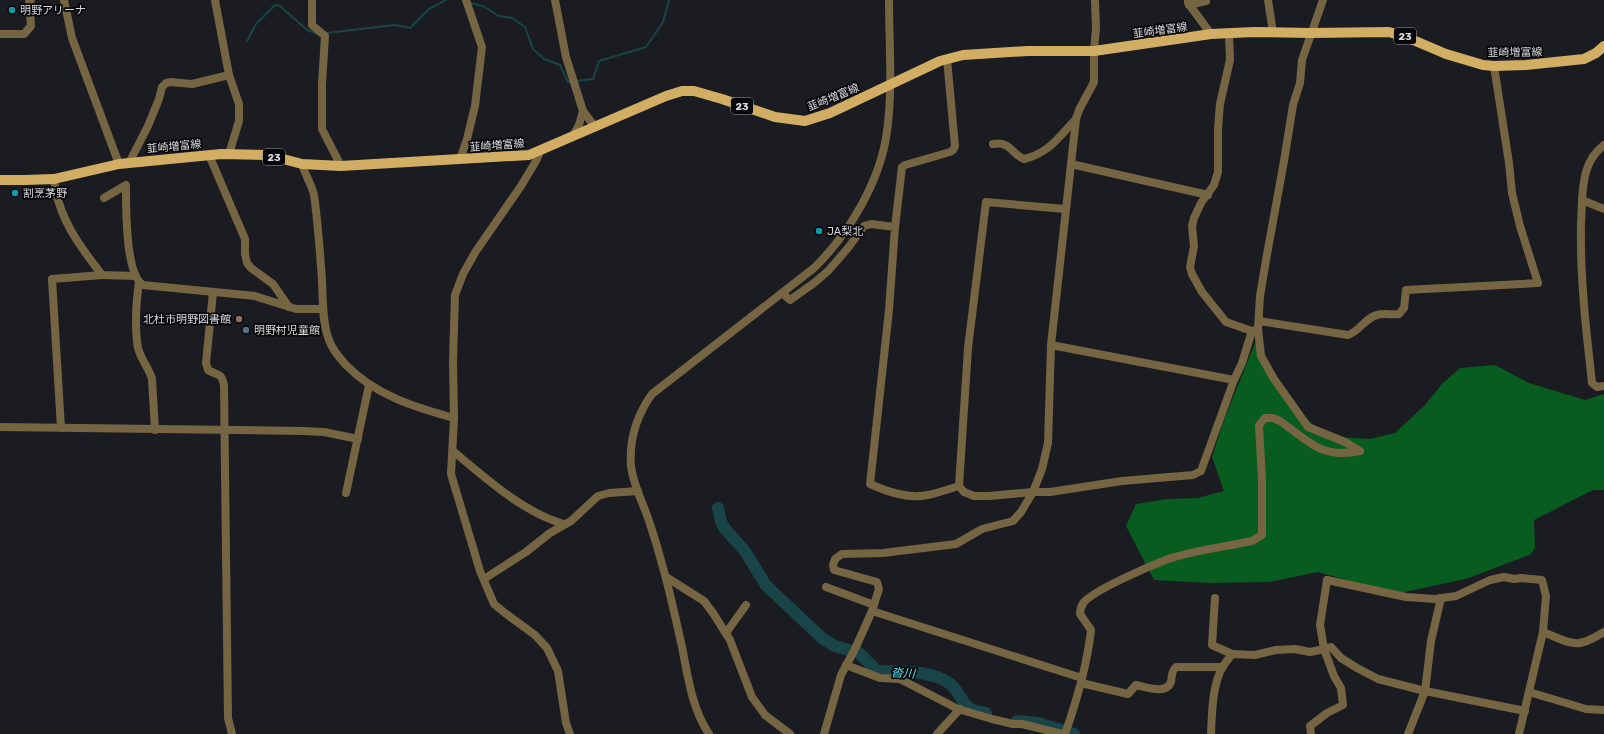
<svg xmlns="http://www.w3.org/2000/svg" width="1604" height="734" font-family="Rubik,'Noto Sans JP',sans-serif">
	<rect width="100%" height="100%" fill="#1b1c22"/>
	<path fill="#095c1f" d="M1255,343L1280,394L1320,431L1339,437L1370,439L1395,433L1424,406L1443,383L1460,368L1495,365L1529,383L1585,400L1604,394V490H1593L1534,520L1535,548L1531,554L1469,578L1405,592H1390L1318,572L1269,582L1209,583L1154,580L1126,526L1136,504L1167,499L1198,498L1224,491L1212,457L1224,420Z"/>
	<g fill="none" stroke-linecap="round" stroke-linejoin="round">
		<g stroke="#194448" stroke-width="2">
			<path d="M470,3L483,6L499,16L512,18L525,27L533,49L544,59L560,65L568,82H572"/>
			<path d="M327,33L395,25L410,28L429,9L446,0"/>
			<path d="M247,41L256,24L275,5L280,6L307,30L318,34"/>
			<path d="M576,81L593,79L599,61L646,47L663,22L669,0"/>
		</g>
		<g stroke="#194448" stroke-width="12">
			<path d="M718,508L721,522L725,529L745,551L765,584L772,591L823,639L835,646L859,653L875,669L879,671C902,672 930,670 949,683C959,689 961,704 971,709C975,711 981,712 986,713"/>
			<path d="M1017,721L1038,723L1074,734"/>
		</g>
		<g stroke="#756543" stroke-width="8">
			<path d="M64,0L72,38L119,164"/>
			<path d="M215,0L229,75L239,104V121L229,154"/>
			<path d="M312,0V25L325,36L322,84V129L341,166"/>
			<path d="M555,0L566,57L583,111L595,127"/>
			<path d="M1188,0V3L1211,34"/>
			<path d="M1268,0L1273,33"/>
			<path d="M1189,5L1206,1L1205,0"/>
			<path d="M1229,33L1230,60L1220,104L1218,128V172L1214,185L1201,203L1194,218L1192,226L1194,246L1190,267L1192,274L1202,292L1226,322L1252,331"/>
			<path d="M0,34H24L31,26L29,0H31"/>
			<path d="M573,136L579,125L583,111"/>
			<path d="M993,144C1011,141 1011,154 1024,159C1049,153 1059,137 1076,119"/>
			<path d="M1604,145C1595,152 1589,161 1586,172C1581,189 1582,207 1581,224C1580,277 1586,330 1592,383L1597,387L1604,386"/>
			<path d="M540,152L536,161L521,186L476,251L463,274L455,295L453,361L454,418L451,474L480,571L494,604L505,613L535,635L547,648L558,671L566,723L570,734"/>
			<path d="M209,155L245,239V254L247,263L251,268L273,284L289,307"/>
			<path d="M460,159L467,139L475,106L482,47L466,0"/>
			<path d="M129,163L148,126L159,99L162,87L166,83L171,82L192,84L229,75"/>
			<path d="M302,164C305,175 312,185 314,195C318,223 320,252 322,280C323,298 322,320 328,337C331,348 339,357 346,365C375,395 414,407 454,418"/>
			<path d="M1071,164L1208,195"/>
			<path d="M54,179C55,187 56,196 59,203C67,230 86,254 102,275L136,276"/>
			<path d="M104,198L126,185C126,205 125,274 143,285L255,296L296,309H323"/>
			<path d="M1582,200L1604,209"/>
			<path d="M895,227L902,167L905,165L950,152L953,150L955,146L947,59"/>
			<path d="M139,282C136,304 134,326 138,348C141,360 149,368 152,379L155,430"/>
			<path d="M213,292L206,363L208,370C218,376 222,372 224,386L228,718L232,734"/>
			<path d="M782,293L790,300L814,283L828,271L848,248L864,226L871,224L895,227L889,310L870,484C888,492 908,499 928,495C938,493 949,489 959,486L964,492L974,496H989L1033,492H1050L1122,481L1193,475L1201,471L1234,380"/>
			<path d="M1259,321L1348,335C1360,331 1365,318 1377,315C1383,313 1392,315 1399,314L1404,308L1406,290L1538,283L1520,226L1512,193L1509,163L1494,66"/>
			<path d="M1051,345L1234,380L1242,363L1252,331L1258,329L1260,296L1266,260L1284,161L1293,105L1300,83L1302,60L1323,0"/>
			<path d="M0,427L304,431L324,432L358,439"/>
			<path d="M61,428L52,279L102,275"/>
			<path d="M453,451C485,478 524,513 564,524"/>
			<path d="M959,486L968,348L986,202L1065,209"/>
			<path d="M346,493L369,385"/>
			<path d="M666,577L704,601L713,613L730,640L752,697L765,715L790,734"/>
			<path d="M484,579L526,552L550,533L571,521L598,496L609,493L638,491"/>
			<path d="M826,587L874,605"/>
			<path d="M1215,598L1212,645L1232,654"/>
			<path d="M872,611L1082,678"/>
			<path d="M1543,632C1573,644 1575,650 1604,632"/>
			<path d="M726,633L746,605"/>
			<path d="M846,665L880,678L900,679L958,709L992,719L1013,724H1022L1062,734"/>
			<path d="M1081,683L1128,694L1136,685C1146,687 1166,695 1171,682C1172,677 1171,671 1176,667H1223"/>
			<path d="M1529,692L1586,709L1604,710"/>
			<path d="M709,734C692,709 688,677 682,647C676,620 670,592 662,564C658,549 653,533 648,518C642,501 633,484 631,466C629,440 637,415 652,394L814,268C849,234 881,180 887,131C893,88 889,43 889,0"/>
			<path d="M824,734L841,675L855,649L872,611L879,589L877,582L834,570L833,565L835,559L842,554L883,553L956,544L982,529L1013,521L1021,512L1033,492L1042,469L1048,443L1051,345L1076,119L1079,110L1094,82V51L1096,28L1095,0"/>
			<path d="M937,734L960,709"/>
			<path d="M1065,734C1077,700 1087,666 1091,630L1080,614C1080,609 1081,606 1084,602C1096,589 1150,566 1168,559C1195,550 1224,547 1252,541L1262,535V478L1259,425L1265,418H1273L1280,421C1310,442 1321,459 1360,451L1345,442L1308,427L1274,379L1261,356L1258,329"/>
			<path d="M1211,734C1212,713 1212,685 1223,666C1226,662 1229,658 1232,654L1255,655L1276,650L1295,649L1310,652L1324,649L1334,676L1341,688L1343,705L1327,713L1310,726L1311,734"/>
			<path d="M1408,734L1425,691L1431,641L1441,598"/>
			<path d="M1519,734L1543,632L1546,596L1542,580L1521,578L1514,579L1504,577L1490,580L1456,596L1435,599L1406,597L1327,580L1320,625L1324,649L1331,647L1341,658L1357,668L1378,679L1425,691L1525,711"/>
		</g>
		<path stroke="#d1ae64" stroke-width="10" d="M0,180H25L54,179L119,164L221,154L268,155L302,164L341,166L529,155L666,96L682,91H694L722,99L775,117L805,121L830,113L940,61L963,55L1028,51H1094L1211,34L1254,32L1311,33L1389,32L1406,37L1446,54L1483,65L1494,66L1526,65L1584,59L1596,53L1604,46"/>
	</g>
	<g fill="#0f9aa8" stroke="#070709" stroke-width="1.5">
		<circle cx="12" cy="10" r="4"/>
		<circle cx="15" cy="193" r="4"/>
		<circle cx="819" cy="231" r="4"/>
	</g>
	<circle fill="#8d6e63" stroke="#070709" stroke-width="1.5" cx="239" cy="319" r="4"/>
	<circle fill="#5c6f8a" stroke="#070709" stroke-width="1.5" cx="246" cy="330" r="4"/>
	<g text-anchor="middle" stroke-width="3.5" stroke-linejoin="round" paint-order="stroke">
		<g fill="#070709" stroke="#9a9b9e" stroke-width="1">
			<rect x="1394" y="28" width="22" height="16" rx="3"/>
			<rect x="731" y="98" width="22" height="16" rx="3"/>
			<rect x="263" y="149" width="22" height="16" rx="3"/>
		</g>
		<g font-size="10" font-weight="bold" fill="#d9dade">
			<text x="1405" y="40">23</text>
			<text x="742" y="110">23</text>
			<text x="274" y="161">23</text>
		</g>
		<g font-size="11" fill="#d9dade" stroke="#070709" text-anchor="start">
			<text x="20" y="14">明野アリーナ</text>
			<text x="23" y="197">割烹茅野</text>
			<text x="827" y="235">JA梨北</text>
			<text x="231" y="323" text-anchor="end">北杜市明野図書館</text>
			<text x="254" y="334">明野村児童館</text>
		</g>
		<g font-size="11" fill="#d9dade" stroke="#070709">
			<text transform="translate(1160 30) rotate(-8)" y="4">韮崎増富線</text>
			<text transform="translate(1515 52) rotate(-1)" y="4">韮崎増富線</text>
			<text transform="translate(833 97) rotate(-22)" y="4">韮崎増富線</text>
			<text transform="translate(497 145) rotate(-4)" y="4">韮崎増富線</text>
			<text transform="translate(174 146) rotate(-5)" y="4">韮崎増富線</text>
		</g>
		<g font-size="12" font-style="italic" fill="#58e3f0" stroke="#070709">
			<text transform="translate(903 673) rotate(4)" y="4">沓川</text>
		</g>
	</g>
</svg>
